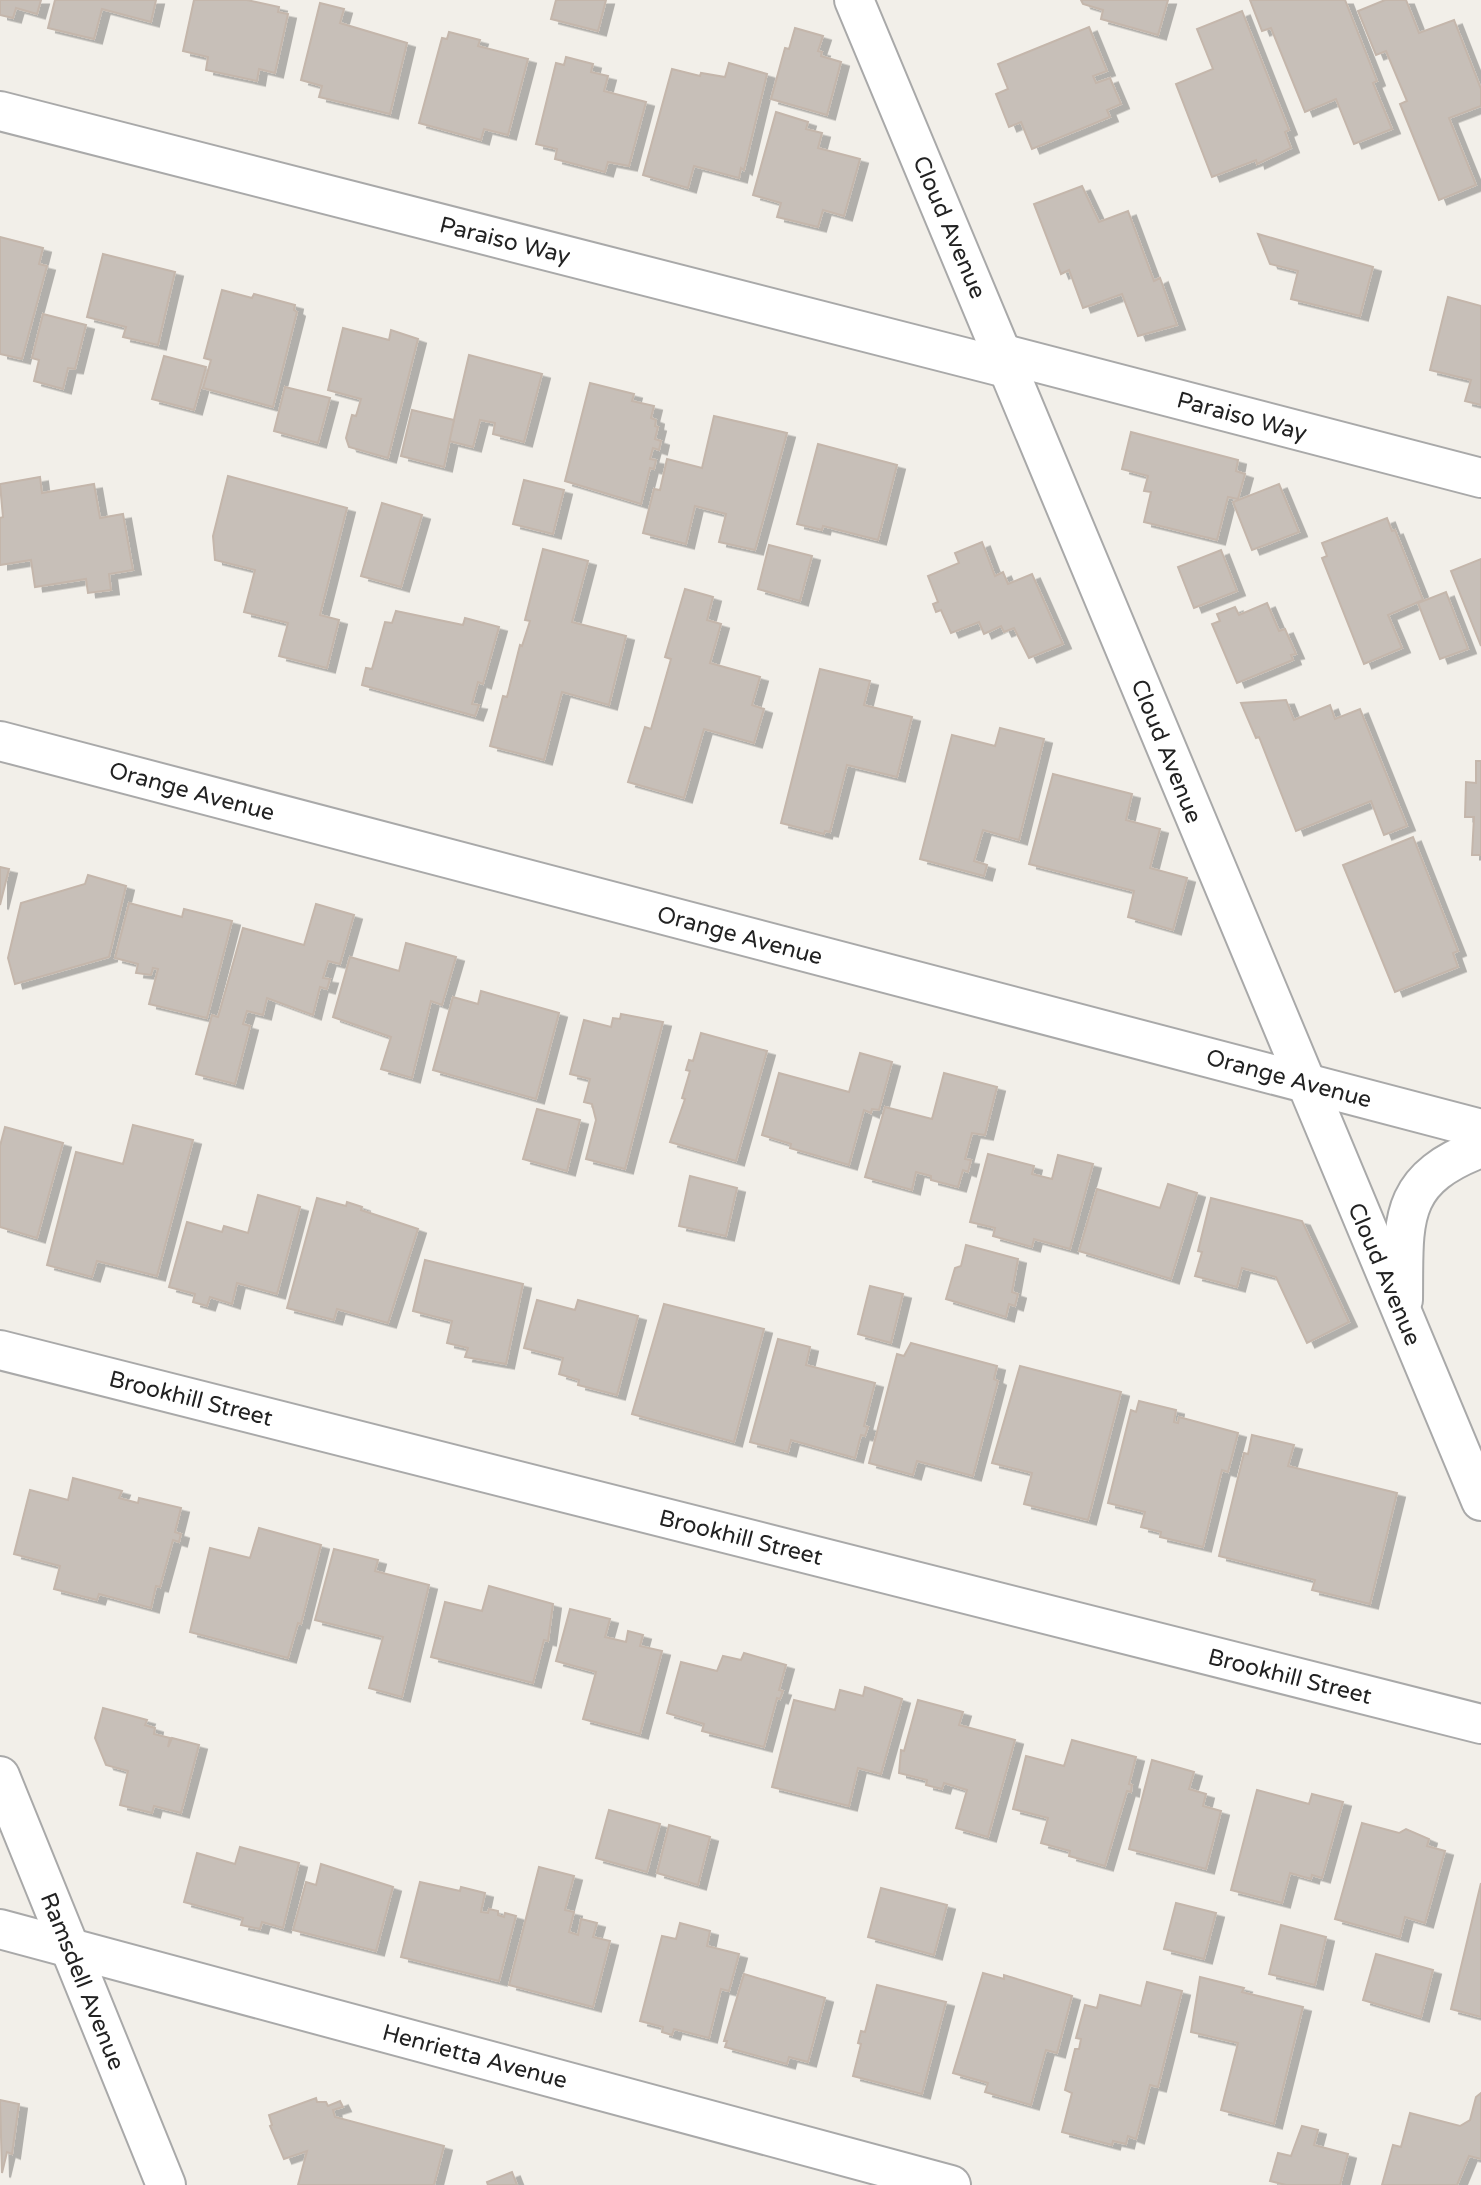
<svg xmlns="http://www.w3.org/2000/svg" width="1481" height="2185" font-family="'Varela Round',sans-serif">
	<defs>
		<filter id="shadow"><feDropShadow dx="8" dy="4.5" stdDeviation="0" flood-color="#0004"/></filter>
	</defs>
	<rect width="100%" height="100%" fill="#f2efe9"/>
	<g fill="#c7bfb8" stroke="#c4b6ab" stroke-width="2" filter="url(#shadow)">
		<path d="M0,0H41L37,14L16,8L13,18L0,15Z"/>
		<path d="M55,0H156L151,22L102,9L94,39L48,28Z"/>
		<path d="M194,0H247L279,7L278,12L288,14L275,73L259,69L257,81L206,70L208,57L183,51Z"/>
		<path d="M556,0H606L598,31L551,19Z"/>
		<path d="M1081,0H1168L1158,35L1101,19L1103,10L1083,4Z"/>
		<path d="M1250,0H1345L1377,81L1373,83L1392,129L1354,144L1336,99L1305,112L1271,28L1262,31Z"/>
		<path d="M1385,0H1406L1419,33L1454,20L1481,89V106L1449,118L1476,185L1439,200L1400,104L1407,101L1386,51L1376,55L1358,11Z"/>
		<path d="M320,3L344,9L340,23L407,43L390,114L319,97L322,86L301,80Z"/>
		<path d="M1242,11L1289,130L1285,132L1291,148L1257,164L1256,160L1212,177L1176,84L1213,69L1197,29Z"/>
		<path d="M1089,27L1107,71L1093,76L1096,83L1110,78L1121,104L1107,110L1110,117L1032,149L1021,122L1009,127L996,94L1008,89L998,64Z"/>
		<path d="M795,28L823,36L818,51L822,52L821,56L841,62L827,115L771,99L785,48L789,49Z"/>
		<path d="M449,32L480,40L478,46L528,59L508,135L484,129L481,140L419,123L442,38L447,39Z"/>
		<path d="M566,57L593,64L591,72L608,76L604,91L646,102L629,166L608,162L605,172L555,159L557,149L536,144L556,63L564,65Z"/>
		<path d="M729,63L767,74L744,170L741,168L739,178L694,166L688,188L643,175L672,69L700,76L701,73L725,77Z"/>
		<path d="M776,112L808,122L806,129L822,133L818,148L860,159L844,216L823,210L818,227L777,217L781,203L753,195Z"/>
		<path d="M1082,186L1099,222L1128,211L1154,281L1160,278L1177,325L1138,336L1122,294L1083,308L1069,270L1061,274L1034,204Z"/>
		<path d="M1258,234L1373,267L1360,316L1291,299L1298,271L1270,264Z"/>
		<path d="M0,237L43,248L39,264L47,266L22,359L0,354Z"/>
		<path d="M103,254L175,272L158,345L123,337L126,327L87,317Z"/>
		<path d="M222,290L252,298L254,294L295,305L294,310L297,312L273,407L203,388L211,360L204,358Z"/>
		<path d="M1448,297L1481,306V405L1465,401L1471,380L1430,370Z"/>
		<path d="M43,314L86,325L75,369L68,368L63,389L34,381L39,360L32,358Z"/>
		<path d="M343,328L389,340L391,330L418,339L388,458L349,447L346,438L352,415L356,416L361,399L328,390Z"/>
		<path d="M469,355L542,374L524,442L493,434L495,423L480,420L473,447L449,441Z"/>
		<path d="M164,356L206,367L194,410L152,399Z"/>
		<path d="M590,383L634,394L632,401L654,406L651,418L656,420L655,426L658,427L655,439L661,441L659,450L653,448L650,459L656,460L654,469L650,468L641,504L565,481Z"/>
		<path d="M285,387L330,398L318,443L274,431Z"/>
		<path d="M412,410L454,420L444,467L401,456Z"/>
		<path d="M714,416L787,433L755,550L719,542L726,514L695,506L686,544L643,533L654,489L660,490L667,459L702,468Z"/>
		<path d="M1131,432L1238,460L1236,471L1245,474L1238,499L1228,497L1217,540L1144,522L1151,492L1144,491L1148,476L1122,469Z"/>
		<path d="M818,444L897,465L878,540L823,526L822,530L797,524Z"/>
		<path d="M228,476L347,508L320,615L339,620L327,668L279,656L288,623L244,612L255,570L215,560L213,536Z"/>
		<path d="M40,477L42,493L94,484L100,518L123,514L133,570L109,574L111,590L88,593L86,579L35,587L31,560L0,565V518L3,517L0,484Z"/>
		<path d="M524,480L564,490L553,534L513,524Z"/>
		<path d="M1279,484L1299,532L1252,550L1233,502Z"/>
		<path d="M382,503L422,515L401,587L361,576Z"/>
		<path d="M1387,518L1392,531L1395,530L1423,600L1388,615L1402,648L1364,664L1322,558L1327,556L1322,543Z"/>
		<path d="M982,542L995,576L1003,572L1008,584L1032,574L1063,644L1029,658L1014,628L1004,632L1001,626L984,634L979,622L951,633L941,610L936,612L933,604L938,602L928,576L959,563L955,553Z"/>
		<path d="M769,545L812,556L800,601L758,589Z"/>
		<path d="M543,549L588,561L572,622L626,636L609,705L562,692L544,760L490,746L503,696L507,697L520,645L522,646L530,621L525,620Z"/>
		<path d="M1221,550L1237,591L1194,608L1178,567Z"/>
		<path d="M1481,559V646L1451,571Z"/>
		<path d="M685,589L713,597L707,620L721,624L710,663L760,677L752,705L764,709L754,743L704,729L684,798L628,782L645,727L651,729L671,659L665,657Z"/>
		<path d="M1446,592L1468,649L1440,659L1418,603Z"/>
		<path d="M1267,603L1279,631L1285,629L1296,654L1291,655L1293,660L1237,683L1212,624L1220,621L1217,614L1235,607L1239,615Z"/>
		<path d="M396,611L463,625L465,618L499,627L483,684L478,682L472,704L479,705L475,716L362,685L366,668L372,669L385,622L392,623Z"/>
		<path d="M820,669L870,681L864,705L912,717L897,777L847,765L830,832L825,831L824,834L781,823Z"/>
		<path d="M1286,700L1294,720L1330,705L1335,719L1360,709L1407,826L1384,835L1371,801L1296,831L1259,737L1256,738L1241,703Z"/>
		<path d="M1000,728L1044,739L1019,840L983,830L974,861L987,865L984,876L920,859L952,735L995,746Z"/>
		<path d="M1476,761H1481V855H1472L1474,817H1465L1466,782L1476,783Z"/>
		<path d="M1053,774L1132,794L1126,820L1160,829L1150,868L1187,878L1173,930L1128,917L1134,891L1029,864Z"/>
		<path d="M1413,837L1458,951L1453,953L1458,967L1395,992L1343,865Z"/>
		<path d="M0,867L9,869L0,905Z"/>
		<path d="M88,875L126,886L109,957L15,984L8,958L21,903L85,884Z"/>
		<path d="M129,903L182,917L184,909L232,921L207,1018L149,1004L158,969L153,968L151,975L136,973L138,964L115,958Z"/>
		<path d="M316,904L354,915L340,964L328,961L323,978L330,979L327,989L320,987L313,1015L267,998L263,1015L247,1011L243,1024L250,1026L235,1084L196,1074L212,1015L218,1017L243,928L304,945Z"/>
		<path d="M406,943L456,957L442,1005L431,1001L412,1078L381,1069L391,1037L333,1017L350,957L399,971Z"/>
		<path d="M481,991L559,1013L536,1099L433,1070L453,997L478,1004Z"/>
		<path d="M621,1014L663,1022L625,1169L586,1159L596,1120L592,1104L584,1102L590,1079L570,1074L584,1020L611,1027L613,1018L620,1019Z"/>
		<path d="M701,1033L767,1051L736,1161L670,1142L685,1099L682,1098L690,1071L686,1070L689,1060L693,1061Z"/>
		<path d="M860,1053L892,1062L879,1110L872,1109L871,1113L864,1110L849,1165L790,1148L791,1144L762,1135L779,1073L849,1092Z"/>
		<path d="M944,1073L997,1087L985,1135L972,1133L965,1159L971,1160L968,1172L963,1170L958,1187L931,1180V1176L916,1172L912,1190L865,1177L885,1107L932,1119Z"/>
		<path d="M537,1109L580,1120L567,1171L523,1159Z"/>
		<path d="M133,1125L193,1140L157,1276L97,1261L92,1277L47,1265L76,1152L123,1164Z"/>
		<path d="M5,1127L63,1143L37,1238L0,1227V1146Z"/>
		<path d="M988,1154L1034,1166L1032,1174L1052,1179L1058,1155L1093,1164L1070,1249L1034,1239L1032,1247L993,1236L995,1228L970,1222Z"/>
		<path d="M690,1176L737,1188L726,1236L679,1226Z"/>
		<path d="M1168,1184L1197,1193L1171,1279L1079,1251L1097,1189L1160,1208Z"/>
		<path d="M258,1195L300,1207L277,1294L237,1283L232,1304L210,1297L207,1306L193,1302L195,1294L169,1287L187,1222L222,1232L224,1226L248,1233Z"/>
		<path d="M317,1198L346,1206L347,1202L362,1207L361,1210L418,1229L388,1323L337,1309L334,1320L287,1308Z"/>
		<path d="M1211,1198L1302,1221L1349,1322L1307,1343L1276,1277L1242,1268L1237,1287L1195,1276L1202,1252L1198,1251Z"/>
		<path d="M966,1245L1018,1259L1012,1292L1018,1294L1015,1306L1009,1304L1006,1317L946,1299L955,1268L961,1266Z"/>
		<path d="M425,1260L523,1284L506,1364L465,1357L468,1348L447,1343L452,1321L413,1311Z"/>
		<path d="M870,1286L903,1294L891,1343L858,1334Z"/>
		<path d="M537,1300L575,1310L578,1300L638,1316L617,1395L578,1385L579,1380L559,1374L563,1358L524,1348Z"/>
		<path d="M664,1304L764,1329L734,1442L632,1414Z"/>
		<path d="M778,1339L810,1347L806,1365L875,1383L864,1426L868,1427L865,1436L861,1435L855,1458L791,1440L788,1452L750,1442Z"/>
		<path d="M911,1343L997,1366L994,1379L998,1381L973,1476L917,1461L913,1475L869,1463L897,1354L904,1356Z"/>
		<path d="M1020,1366L1121,1392L1088,1520L1024,1504L1032,1473L992,1463Z"/>
		<path d="M1139,1401L1176,1410L1174,1422L1178,1423L1179,1417L1238,1433L1228,1472L1222,1470L1203,1547L1160,1537L1161,1532L1141,1527L1145,1512L1108,1503L1131,1410L1136,1412Z"/>
		<path d="M1252,1435L1294,1445L1288,1466L1397,1493L1370,1604L1312,1590L1315,1580L1219,1556L1244,1453L1248,1454Z"/>
		<path d="M73,1478L122,1491L119,1498L138,1503L139,1498L181,1508L175,1532L181,1534L179,1542L173,1540L160,1587L156,1586L151,1608L99,1594L97,1600L54,1589L60,1566L14,1554L30,1490L68,1500Z"/>
		<path d="M259,1528L321,1545L301,1624L298,1623L288,1658L190,1632L210,1548L250,1558Z"/>
		<path d="M334,1549L378,1560L375,1571L429,1585L402,1697L369,1688L383,1637L315,1620Z"/>
		<path d="M489,1586L553,1604L548,1641L544,1640L533,1683L431,1657L445,1602L482,1611Z"/>
		<path d="M570,1609L610,1619L605,1637L626,1642L628,1631L643,1635L640,1646L662,1651L640,1734L583,1719L596,1672L556,1661Z"/>
		<path d="M744,1653L786,1665L779,1690L783,1691L780,1699L777,1698L764,1747L702,1731L704,1724L667,1713L681,1662L717,1671L723,1656L741,1660Z"/>
		<path d="M865,1687L902,1699L881,1774L858,1768L849,1806L772,1787L794,1700L835,1710L840,1690L863,1696Z"/>
		<path d="M918,1700L963,1712L959,1725L1015,1740L988,1837L956,1828L967,1790L944,1783L942,1789L926,1785L927,1780L899,1773L901,1750L904,1751Z"/>
		<path d="M103,1708L147,1720L145,1725L155,1728L154,1734L170,1738L168,1747L172,1738L199,1745L181,1813L154,1806L152,1813L120,1805L128,1771L106,1765L95,1738Z"/>
		<path d="M1072,1740L1136,1757L1129,1784L1132,1785L1131,1792L1127,1791L1105,1866L1069,1856L1070,1851L1041,1843L1048,1818L1013,1809L1026,1756L1064,1766Z"/>
		<path d="M1152,1760L1194,1772L1189,1789L1206,1794L1203,1806L1221,1811L1206,1869L1129,1849Z"/>
		<path d="M1257,1790L1309,1804L1312,1794L1343,1802L1322,1878L1312,1875L1311,1879L1290,1873L1282,1903L1231,1890Z"/>
		<path d="M609,1810L660,1824L647,1872L596,1858Z"/>
		<path d="M1362,1823L1399,1833L1406,1829L1429,1839L1427,1846L1445,1851L1425,1923L1405,1917L1400,1937L1335,1919Z"/>
		<path d="M669,1825L710,1837L698,1885L657,1873Z"/>
		<path d="M240,1847L299,1863L283,1928L262,1922L260,1929L241,1925L243,1918L184,1902L197,1853L235,1864Z"/>
		<path d="M321,1864L393,1887L376,1951L293,1930L306,1882L316,1885Z"/>
		<path d="M539,1867L574,1876L565,1910L574,1912L569,1932L578,1935L581,1919L597,1923L593,1937L610,1941L593,2007L509,1985Z"/>
		<path d="M420,1882L460,1891L461,1887L485,1893L481,1912L488,1913L489,1909L498,1911V1915L504,1917L505,1913L516,1916L499,1981L401,1957Z"/>
		<path d="M1481,1883V2017L1451,2009Z"/>
		<path d="M881,1888L947,1905L934,1955L868,1937Z"/>
		<path d="M1176,1903L1216,1913L1204,1959L1164,1949Z"/>
		<path d="M680,1923L710,1931L707,1946L739,1954L729,1991L721,1989L709,2038L674,2029L672,2035L662,2032L663,2027L640,2021L662,1936L676,1939Z"/>
		<path d="M1281,1925L1326,1937L1315,1985L1269,1974Z"/>
		<path d="M1376,1954L1433,1970L1421,2017L1363,2000Z"/>
		<path d="M983,1973L1004,1979V1975L1072,1996L1057,2053L1046,2050L1031,2105L985,2092L988,2083L953,2073Z"/>
		<path d="M744,1974L825,1998L808,2062L789,2057L787,2064L725,2047L727,2041H724Z"/>
		<path d="M1200,1977L1244,1988L1242,1992L1303,2007L1274,2124L1221,2110L1238,2043L1191,2032Z"/>
		<path d="M1147,1982L1182,1991L1158,2087L1150,2085L1136,2139L1128,2136L1126,2144L1113,2141L1112,2145L1062,2132L1072,2093L1065,2090L1075,2049H1079L1081,2039L1076,2038L1085,2005L1097,2008L1100,1995L1141,2006Z"/>
		<path d="M877,1985L946,2002L922,2094L853,2076L861,2044L858,2043L861,2031L865,2032Z"/>
		<path d="M1481,2093V2159L1469,2156L1457,2185H1382L1393,2145L1401,2147L1410,2113L1460,2126L1470,2120L1476,2097Z"/>
		<path d="M316,2098L317,2102H326L328,2106L340,2101L343,2107L333,2110L335,2117L444,2146L434,2185H298L307,2151L284,2159L270,2126L272,2125L269,2115Z"/>
		<path d="M0,2100L19,2104L12,2154L7,2152L2,2173Z"/>
		<path d="M1302,2126L1318,2130L1314,2145L1348,2154L1340,2185H1286L1270,2181L1278,2153L1291,2156Z"/>
		<path d="M512,2172L517,2185H488L487,2182Z"/>
	</g>
	<g fill="none" stroke-linecap="round" stroke-linejoin="round">
		<defs>
			<g id="minor">
				<path d="M854,0L1481,1501"/>
				<path d="M0,111L1010,369"/>
				<path d="M1004,354L1481,478"/>
				<path d="M0,741L1481,1129"/>
				<path d="M1403,1300C1404,1221 1396,1180 1481,1148"/>
				<path d="M0,1350L1481,1724"/>
				<path d="M0,1929L951,2185"/>
			</g>
			<path id="tertiary" d="M0,1776L166,2185"/>
		</defs>
		<use href="#minor" stroke="#a9a9a9" stroke-width="42"/>
		<use href="#tertiary" stroke="#a9a9a9" stroke-width="42"/>
		<use href="#minor" stroke="#fff" stroke-width="38"/>
		<use href="#tertiary" stroke="#fff" stroke-width="38"/>
	</g>
	<g text-anchor="middle" stroke-width="5" stroke-linejoin="round" paint-order="stroke">
		<g font-size="23" fill="#222" stroke="#fff">
			<text transform="translate(950 227) rotate(67)" y="8">Cloud Avenue</text>
			<text transform="translate(505 240) rotate(14)" y="8">Paraiso Way</text>
			<text transform="translate(1242 416) rotate(15)" y="8">Paraiso Way</text>
			<text transform="translate(1167 751) rotate(68)" y="8">Cloud Avenue</text>
			<text transform="translate(192 791) rotate(15)" y="8">Orange Avenue</text>
			<text transform="translate(740 935) rotate(15)" y="8">Orange Avenue</text>
			<text transform="translate(1289 1078) rotate(15)" y="8">Orange Avenue</text>
			<text transform="translate(1385 1274) rotate(67)" y="8">Cloud Avenue</text>
			<text transform="translate(191 1398) rotate(14)" y="8">Brookhill Street</text>
			<text transform="translate(741 1537) rotate(14)" y="8">Brookhill Street</text>
			<text transform="translate(1290 1676) rotate(14)" y="8">Brookhill Street</text>
			<text transform="translate(83 1981) rotate(68)" y="8">Ramsdell Avenue</text>
			<text transform="translate(475 2056) rotate(15)" y="8">Henrietta Avenue</text>
		</g>
	</g>
</svg>
